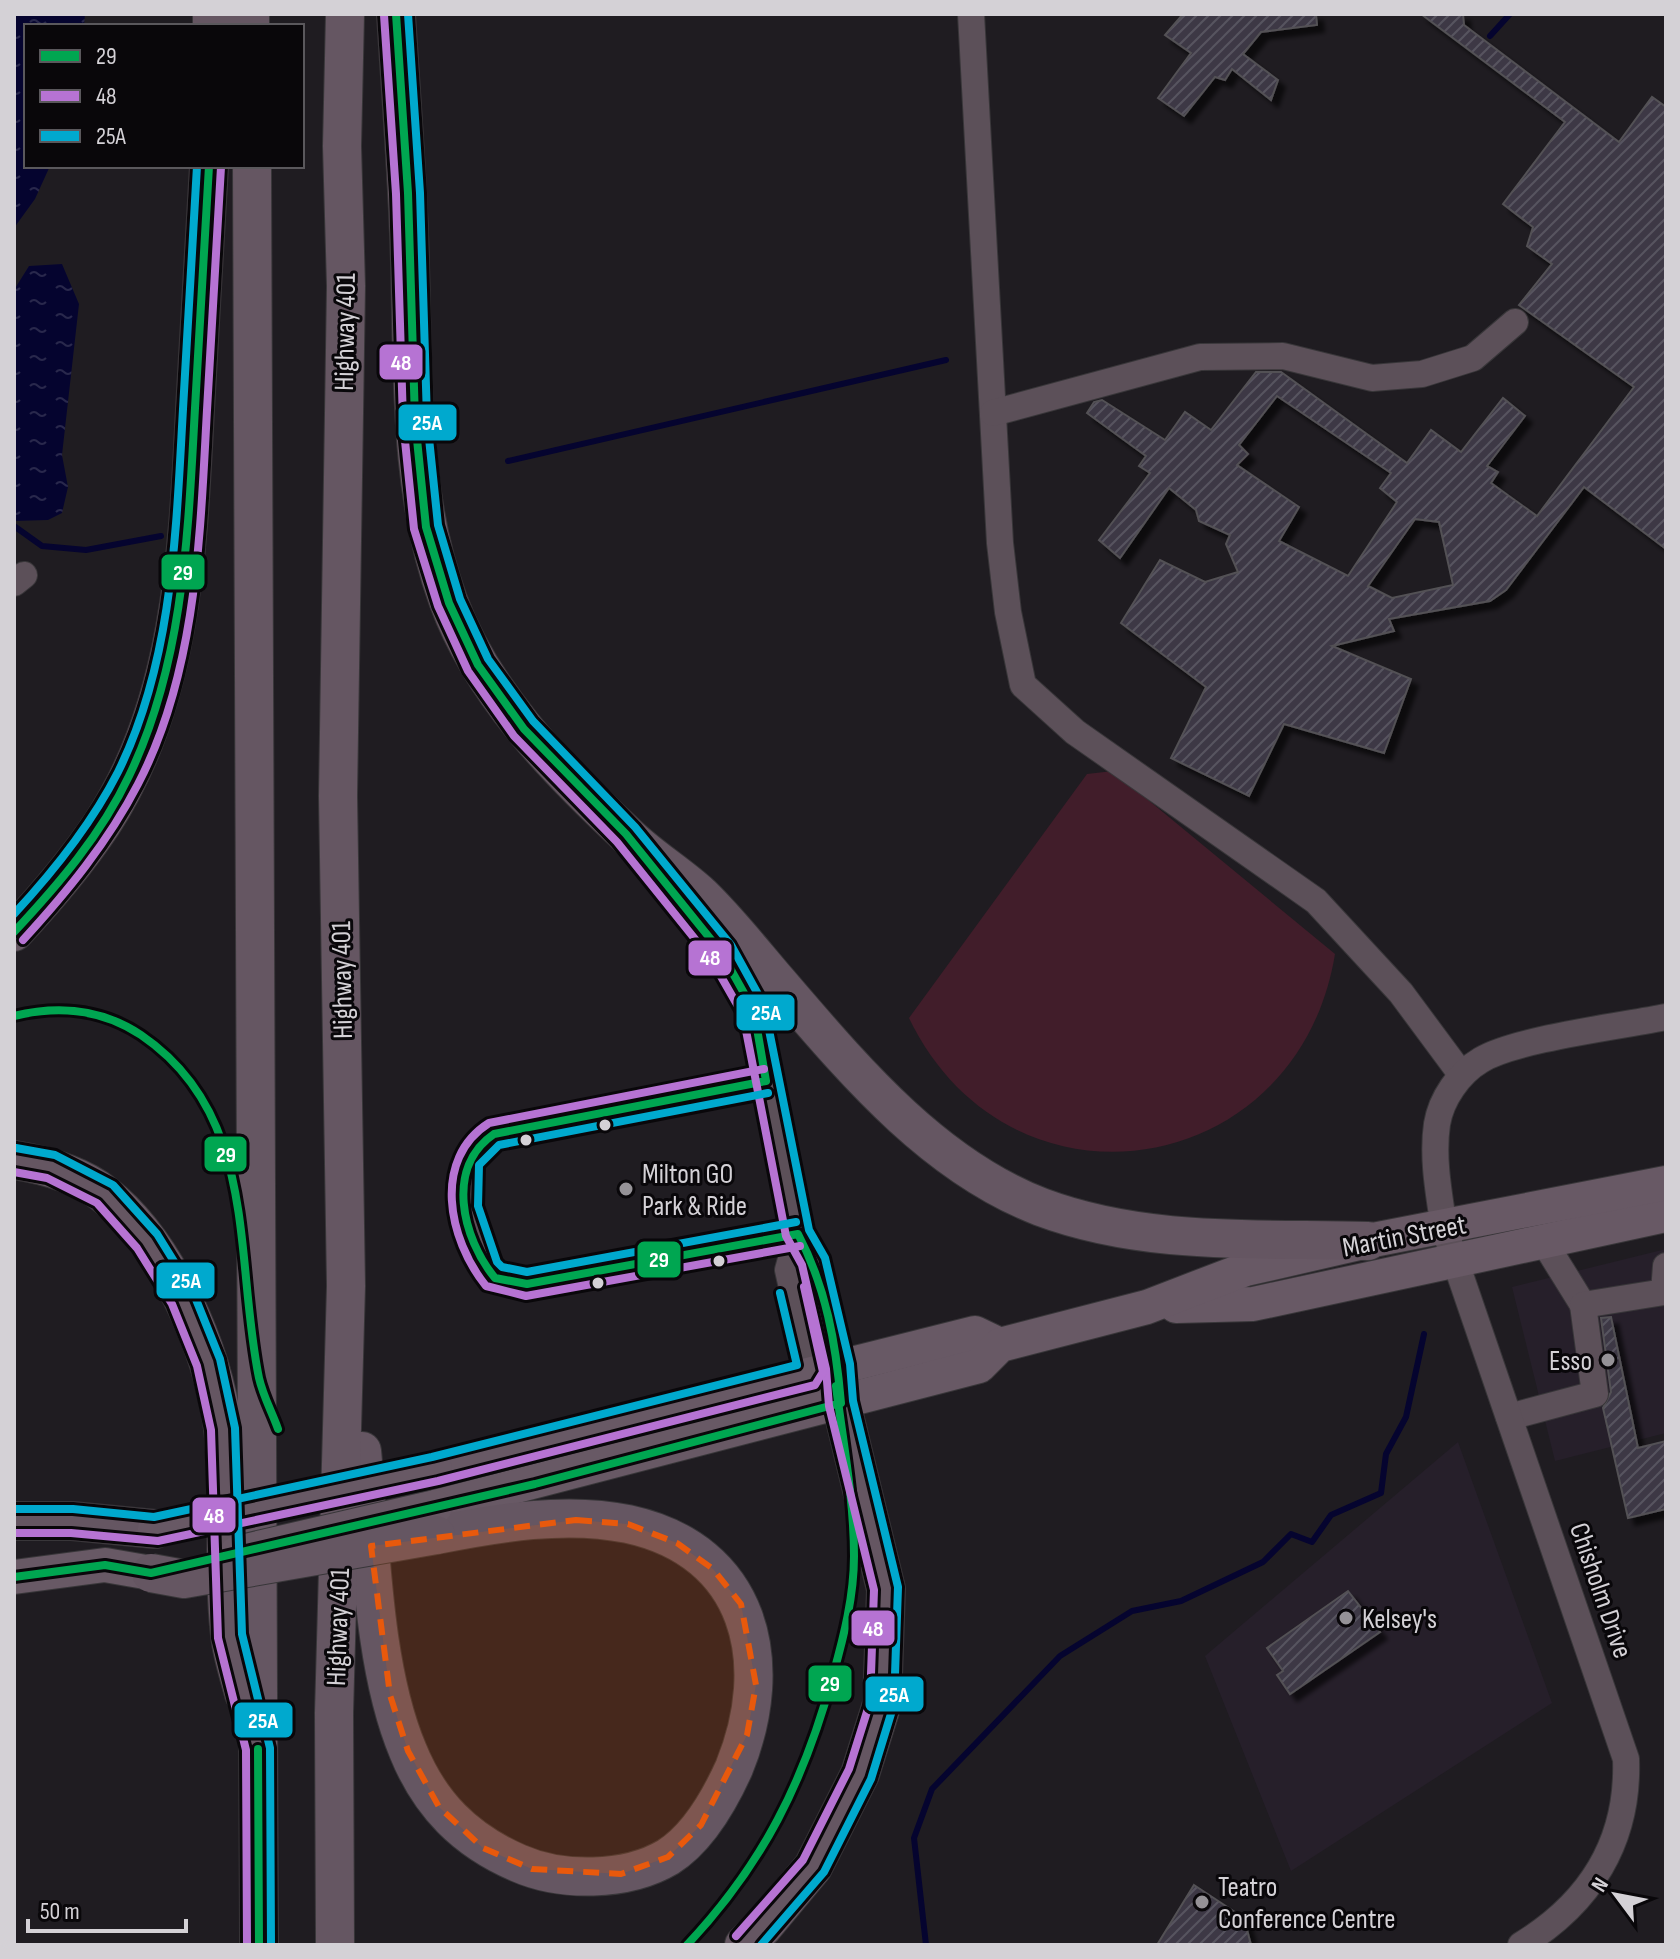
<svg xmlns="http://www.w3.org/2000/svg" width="1680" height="1959" font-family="'Sofia Sans Condensed',sans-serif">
	<defs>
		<pattern id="water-ripples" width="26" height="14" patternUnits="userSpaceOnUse" patternTransform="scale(2)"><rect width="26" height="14" fill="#05042f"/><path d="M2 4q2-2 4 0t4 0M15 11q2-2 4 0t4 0" fill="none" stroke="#29284c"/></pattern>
		<pattern id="building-hatch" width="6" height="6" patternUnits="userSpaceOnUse" patternTransform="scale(2)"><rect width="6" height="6" fill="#3c3845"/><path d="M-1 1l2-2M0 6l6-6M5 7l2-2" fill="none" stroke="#57545f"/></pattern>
		<filter id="shadow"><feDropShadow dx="7" dy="7" stdDeviation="2" flood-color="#0009"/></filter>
	</defs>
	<rect width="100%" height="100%" fill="#1f1c21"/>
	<g fill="#261f2a">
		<path d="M1666,1249V1433L1555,1461L1512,1287Z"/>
		<path d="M1458,1442L1552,1703L1291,1871L1205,1656Z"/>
	</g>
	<path fill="#411d2a" d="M1113,771L1335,954C1298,1181 1009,1226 909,1018L1087,774Z"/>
	<g fill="url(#water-ripples)">
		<path d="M14,14H85L84,26H26V166H50L35,199L14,228Z"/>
		<path d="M62,264L79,304L62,455L68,487L62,513L48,520L14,521V290L29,266Z"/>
	</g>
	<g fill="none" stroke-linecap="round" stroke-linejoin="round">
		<g stroke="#05042f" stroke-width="6">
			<path d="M1490,36L1510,14"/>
			<path d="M508,461L946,360"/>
			<path d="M14,526L42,546L86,550L161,536"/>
			<path d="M926,1945L914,1838L932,1789L1060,1656L1132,1611L1181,1601L1263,1562L1291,1534L1312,1542L1331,1515L1381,1493L1386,1454L1406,1417L1424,1334"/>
		</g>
	</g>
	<g fill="url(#building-hatch)" stroke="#535155" stroke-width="2" fill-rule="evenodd" filter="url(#shadow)">
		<path d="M1183,14H1316L1317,25L1261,32L1243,54L1278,80L1271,100L1232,69L1225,80L1215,77L1184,116L1158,98L1191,53L1165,35Z"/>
		<path d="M1421,14H1463L1464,25L1619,142L1652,97L1666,107V549L1584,487L1506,590L1490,601L1389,619L1394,631L1332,646L1411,679L1384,753L1284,724L1249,796L1171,758L1206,687L1121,623L1160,560L1205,582L1238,572L1226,544L1230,535L1199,521L1196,510L1169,488L1120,558L1099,540L1150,473L1139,466L1146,456L1087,413L1094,402L1102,400L1165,440L1185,412L1211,430L1256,372H1281L1407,463L1431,430L1461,452L1503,398L1525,416L1487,466L1498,472L1491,483L1537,516L1634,387L1519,305L1552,264L1527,246L1533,227L1503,204L1565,122ZM1277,396L1391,473L1380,488L1397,502L1348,576L1279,541L1299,507L1237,465L1248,454L1239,445ZM1415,519L1439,522L1453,585L1392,598L1368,586Z"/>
		<path d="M1611,1317L1638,1448L1666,1441V1509L1628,1518L1603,1408L1611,1392L1601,1318Z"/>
		<path d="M1348,1591L1380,1632L1290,1694L1277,1675L1283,1671L1267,1648Z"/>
		<path d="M1194,1885L1244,1918L1251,1945H1157Z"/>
	</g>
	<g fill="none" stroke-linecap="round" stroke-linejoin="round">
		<defs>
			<g id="minor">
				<path d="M971,14L1000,543L1008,612L1023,685L1075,732L1316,901L1401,993L1461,1074"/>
				<path d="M993,413L1200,357L1283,356L1372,378L1422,374L1473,358L1515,322"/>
				<path d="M14,583L24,575"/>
				<path d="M661,877L721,952L754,1011L798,1234L813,1261L839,1385"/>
				<path d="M766,1081L614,1108L494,1134C482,1142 470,1151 466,1166C457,1194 474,1258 495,1278L527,1284L798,1234"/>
				<path d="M798,1234L788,1270L815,1390"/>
				<path d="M1544,1242L1583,1305"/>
				<path d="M1509,1417L1595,1394L1583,1305L1664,1292L1666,1266"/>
				<path d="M1521,1945C1590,1903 1629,1841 1626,1759L1444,1228C1439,1194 1432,1158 1437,1124C1441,1099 1459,1073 1481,1060C1515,1039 1622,1026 1666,1017"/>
			</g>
			<g id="major">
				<path d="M1176,1306L1253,1304L1666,1215"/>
				<path d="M435,1469L975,1333L1000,1345"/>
				<path d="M435,1507L979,1366L1000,1345L1147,1307L1246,1269L1368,1241L1666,1183"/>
				<path d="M14,1577L105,1565L151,1573"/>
			</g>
			<g id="highway">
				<path d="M250,14V26"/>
				<path d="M396,14C401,97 408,181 410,264C413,377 409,493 448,600C481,691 555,768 625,833C648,856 677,873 701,895C729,922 753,953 778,982C852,1068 932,1165 1041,1207C1145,1246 1258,1238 1368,1241"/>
				<path d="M212,26V14"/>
				<path d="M252,166L259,1945"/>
				<path d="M14,932C46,898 76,863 102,824C182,702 188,549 195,409C200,328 204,247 209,166"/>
				<path d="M14,1160C45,1165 79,1174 104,1194C167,1243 213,1350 223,1428C231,1496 222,1567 230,1635C232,1655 239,1675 244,1694"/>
				<path d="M362,1451C371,1543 372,1666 408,1751C430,1805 465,1840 518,1863C561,1882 626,1882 668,1857C698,1838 720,1799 734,1768C777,1663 752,1551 628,1524C566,1511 497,1523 436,1535"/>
				<path d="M14,1521H72L155,1529"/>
				<path d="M335,1945L334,1713L346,1286L338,796L346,286L342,146L345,14"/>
				<path d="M744,1945L763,1927L813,1867L860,1774L882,1704L886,1589L841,1403"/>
			</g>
		</defs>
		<use href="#minor" stroke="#383639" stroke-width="28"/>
		<use href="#major" stroke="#383639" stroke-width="36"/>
		<use href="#highway" stroke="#383639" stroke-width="40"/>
		<use href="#minor" stroke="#5c5059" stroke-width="26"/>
		<use href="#major" stroke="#685965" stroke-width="34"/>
		<use href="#highway" stroke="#655662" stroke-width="38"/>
		<defs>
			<g id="major-bridge">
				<path d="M155,1529L435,1469"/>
				<path d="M237,1553L435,1507"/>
			</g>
			<path id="highway-bridge" d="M151,1573L184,1579L436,1535"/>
		</defs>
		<use href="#major-bridge" stroke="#383639" stroke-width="36" stroke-linecap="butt"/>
		<use href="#highway-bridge" stroke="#383639" stroke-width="40" stroke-linecap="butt"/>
		<use href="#major-bridge" stroke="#685965" stroke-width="34"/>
		<use href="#highway-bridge" stroke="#655662" stroke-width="38"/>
		<defs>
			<g id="bus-1">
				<path d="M14,932C58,885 101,835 129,776C184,662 188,533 195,408C200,328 204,247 209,166"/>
				<path d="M14,1016C59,1005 102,1009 141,1035C259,1115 234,1256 259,1378C263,1396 272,1412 278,1429"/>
				<path d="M14,1577L105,1565L151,1573L535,1484L841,1403C836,1344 826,1287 798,1234L527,1284L495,1278C462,1238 445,1167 494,1134L766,1081L754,1011L721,952L626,834L524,729L478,665L449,603L426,527L415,420L408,193L396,14"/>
				<path d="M258,1749L259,1945"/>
				<path d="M687,1945C763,1864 804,1782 833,1675C844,1636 854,1596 854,1556C854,1499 843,1442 836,1386"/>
			</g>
			<g id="bus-2">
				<path d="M384,15L396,194L403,421L414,529L438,606L468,671L514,736L617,842L711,959L743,1015L786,1236L802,1265L826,1369L829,1406L874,1590L870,1702L849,1769L803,1860L736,1936"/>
				<path d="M23,940C67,892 108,842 138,784C197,671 200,535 207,410C211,329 216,248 221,167"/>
				<path d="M764,1069L489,1123C432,1159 448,1239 486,1286L526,1296L800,1246"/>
				<path d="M14,1172L47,1178L97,1203L137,1248L172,1304L197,1366L211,1430L218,1638L246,1750L247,1945"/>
				<path d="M14,1533H71L158,1541L438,1481L815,1385L823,1372L804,1287"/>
			</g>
			<g id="bus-3">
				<path d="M408,14L420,193L427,419L438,525L460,599L488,659L533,721L635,827L731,945L764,1005L809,1230L825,1258L850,1364L853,1401L898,1587L894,1704L871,1779L824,1872L761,1945"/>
				<path d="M14,914C54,871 91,825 118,772C173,661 176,531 183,409C187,328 192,247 197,166"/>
				<path d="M768,1093L499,1145L479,1165L478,1206L497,1262L502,1267L527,1272L796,1222"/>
				<path d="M16,1148L55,1155L113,1185L157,1234L193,1292L220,1359L235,1428L242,1634L270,1748L271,1945"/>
				<path d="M14,1509H73L154,1517L432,1457L797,1365L780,1293"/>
			</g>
		</defs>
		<use href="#bus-1" stroke="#09070a" stroke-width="14"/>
		<use href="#bus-2" stroke="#09070a" stroke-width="14"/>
		<use href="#bus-3" stroke="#09070a" stroke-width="14"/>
		<use href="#bus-1" stroke="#00a651" stroke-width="8"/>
		<use href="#bus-2" stroke="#b673d3" stroke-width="8"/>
		<use href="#bus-3" stroke="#00a9ce" stroke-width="8"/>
	</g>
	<path fill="#e8590c" fill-opacity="0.2" stroke="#e8590c" stroke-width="6" stroke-dasharray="16 10" stroke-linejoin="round" d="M576,1520L628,1524L677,1543L713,1569L741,1604L756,1685L747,1735L701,1825L668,1857L621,1874L532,1869L483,1848L439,1807L408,1751L390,1695L371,1546Z"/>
	<g fill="#d4d1d6" stroke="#09070a" stroke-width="3">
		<circle cx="605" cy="1125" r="7"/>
		<circle cx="526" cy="1140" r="7"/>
		<circle cx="719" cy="1261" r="7"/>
		<circle cx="598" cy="1283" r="7"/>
	</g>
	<g fill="#959297" stroke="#09070a" stroke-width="3">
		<circle cx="626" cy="1189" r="8"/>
		<circle cx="1608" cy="1360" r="8"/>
		<circle cx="1346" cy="1618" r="8"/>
		<circle cx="1202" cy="1902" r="8"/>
	</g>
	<g text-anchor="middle" stroke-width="6" stroke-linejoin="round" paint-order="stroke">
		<g font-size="28" fill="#d4d1d6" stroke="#09070a">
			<text transform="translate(344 332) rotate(-89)" y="10">Highway 401</text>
			<text transform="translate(341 980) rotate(-91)" y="10">Highway 401</text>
			<text transform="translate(1404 1235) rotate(-11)" y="10">Martin Street</text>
			<text transform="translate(1602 1590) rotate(71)" y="10">Chisholm Drive</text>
			<text transform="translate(337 1627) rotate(-88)" y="10">Highway 401</text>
		</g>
		<g font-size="28" fill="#d4d1d6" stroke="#09070a" text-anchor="start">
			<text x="642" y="1183">Milton GO<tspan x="642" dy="32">Park &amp; Ride</tspan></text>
			<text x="1592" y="1370" text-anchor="end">Esso</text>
			<text x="1362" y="1628">Kelsey's</text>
			<text x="1218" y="1896">Teatro<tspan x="1218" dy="32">Conference Centre</tspan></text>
		</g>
	</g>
	<g stroke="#09070a" stroke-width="3">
		<rect x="378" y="343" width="46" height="38" rx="8" fill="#b673d3"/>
		<rect x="397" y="403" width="61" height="39" rx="8" fill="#00a9ce"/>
		<rect x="160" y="553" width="46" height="38" rx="8" fill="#00a651"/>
		<rect x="687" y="939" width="46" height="38" rx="8" fill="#b673d3"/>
		<rect x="735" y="993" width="61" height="39" rx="8" fill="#00a9ce"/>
		<rect x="203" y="1135" width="45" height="38" rx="8" fill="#00a651"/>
		<rect x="636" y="1240" width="46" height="39" rx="8" fill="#00a651"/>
		<rect x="155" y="1261" width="61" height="39" rx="8" fill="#00a9ce"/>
		<rect x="191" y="1496" width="46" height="38" rx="8" fill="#b673d3"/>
		<rect x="850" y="1609" width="46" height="38" rx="8" fill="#b673d3"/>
		<rect x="807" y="1664" width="46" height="39" rx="8" fill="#00a651"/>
		<rect x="864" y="1675" width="61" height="38" rx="8" fill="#00a9ce"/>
		<rect x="233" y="1701" width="61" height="38" rx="8" fill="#00a9ce"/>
	</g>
	<g font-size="22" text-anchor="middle" font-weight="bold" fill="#fff">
		<text x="401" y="370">48</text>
		<text x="427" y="430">25A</text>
		<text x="183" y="580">29</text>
		<text x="710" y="965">48</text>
		<text x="766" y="1020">25A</text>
		<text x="226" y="1162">29</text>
		<text x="659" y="1267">29</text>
		<text x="186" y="1288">25A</text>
		<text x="214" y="1523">48</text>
		<text x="873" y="1636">48</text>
		<text x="830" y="1691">29</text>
		<text x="894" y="1702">25A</text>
		<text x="263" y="1728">25A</text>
	</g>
	<rect width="1680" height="1959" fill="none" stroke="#d4d1d6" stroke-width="32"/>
	<rect x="24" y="24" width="280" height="144" fill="#09070a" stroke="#5a585c" stroke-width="2"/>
	<rect x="40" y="50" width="40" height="12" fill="#00a651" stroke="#5a585c" stroke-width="2"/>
	<text x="96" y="64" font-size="24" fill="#d4d1d6">29</text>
	<rect x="40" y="90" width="40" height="12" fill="#b673d3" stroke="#5a585c" stroke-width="2"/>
	<text x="96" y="104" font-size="24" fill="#d4d1d6">48</text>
	<rect x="40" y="130" width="40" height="12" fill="#00a9ce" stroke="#5a585c" stroke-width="2"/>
	<text x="96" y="144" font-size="24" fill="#d4d1d6">25A</text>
	<g transform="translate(1616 1895) rotate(302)" stroke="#09070a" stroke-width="6" paint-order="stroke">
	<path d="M0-6L14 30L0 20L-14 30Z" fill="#d4d1d6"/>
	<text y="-12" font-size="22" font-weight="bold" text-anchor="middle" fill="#d4d1d6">N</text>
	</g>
	<path d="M28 1919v12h158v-12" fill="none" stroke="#d4d1d6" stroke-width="4"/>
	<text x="40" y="1919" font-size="24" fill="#d4d1d6" stroke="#09070a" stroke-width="6" paint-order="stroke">50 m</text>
</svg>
